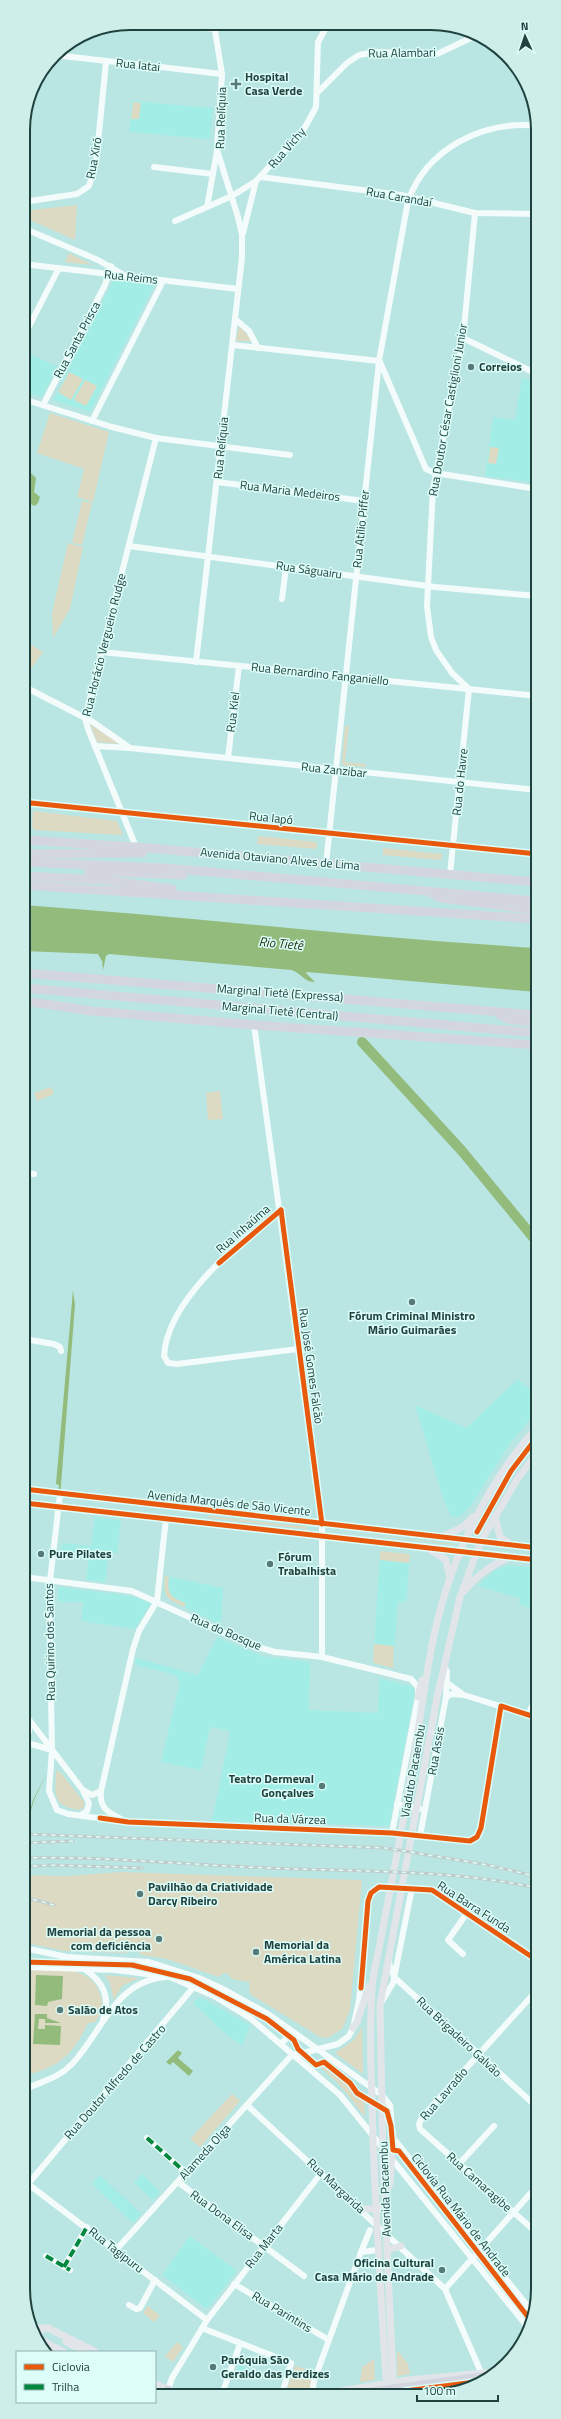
<svg xmlns="http://www.w3.org/2000/svg" width="561" height="2419" font-family="'Titillium Web',sans-serif">
	<rect width="100%" height="100%" fill="#b9e6e3"/>
	<g fill="#a2ede6">
		<path d="M132,101L213,108L210,139L129,132Z"/>
		<path d="M114,279L154,286L90,412L53,400Z"/>
		<path d="M24,351L57,367L42,397L23,391Z"/>
		<path d="M522,378L537,383V483L485,476L493,417L515,420Z"/>
		<path d="M518,1379L537,1396V1411L510,1443L470,1507L459,1517L451,1516L443,1498L415,1405L466,1428Z"/>
		<path d="M95,1517L121,1520L117,1553L109,1552L105,1582L86,1580L89,1555L61,1551L62,1543L91,1546Z"/>
		<path d="M380,1551L410,1554L406,1602H398L393,1668L373,1663Z"/>
		<path d="M508,1565L538,1568V1609L523,1606L519,1603L520,1598L478,1586L494,1571Z"/>
		<path d="M165,1576L223,1588L221,1625L165,1597L163,1594Z"/>
		<path d="M60,1587L131,1596L151,1603L135,1629L81,1621L83,1602H58V1588Z"/>
		<path d="M217,1637L264,1657L310,1662L309,1710L378,1713L379,1678L410,1686L413,1688L415,1692L389,1826L212,1821L230,1731L210,1727L201,1770L161,1762L180,1682L175,1675L135,1665L136,1658L198,1675Z"/>
		<path d="M197,1998H202L250,2025L242,2046L220,2029L193,2003Z"/>
		<path d="M142,2174L160,2192L153,2200L134,2183Z"/>
		<path d="M100,2175L141,2214L133,2223L92,2184Z"/>
		<path d="M190,2236L237,2271L208,2308H205L162,2275Z"/>
		<path d="M239,2365L255,2371L254,2376L235,2375Z"/>
	</g>
	<g fill="#dcdac3">
		<path d="M133,102L141,103L139,119H131Z"/>
		<path d="M77,205L75,240L23,217V211Z"/>
		<path d="M69,253L93,265L65,262Z"/>
		<path d="M239,326L250,338V341H236Z"/>
		<path d="M69,372L83,379L71,400L58,392Z"/>
		<path d="M85,380L97,386L86,406L74,400Z"/>
		<path d="M50,413L109,432L93,502L77,497L84,469L37,453Z"/>
		<path d="M490,447L499,448L496,464L488,463Z"/>
		<path d="M82,501L92,503L82,545L72,543Z"/>
		<path d="M68,543L83,547L70,609L53,638L52,613Z"/>
		<path d="M23,640L43,652L23,680Z"/>
		<path d="M90,724L121,744L97,742Z"/>
		<path d="M345,726H349L345,762L366,764L365,767L342,765Z"/>
		<path d="M33,811L117,821L123,835L34,830L32,826Z"/>
		<path d="M258,836L317,842V849L257,844Z"/>
		<path d="M383,848L442,854L441,860L383,855Z"/>
		<path d="M51,1087L54,1094L37,1101L34,1093Z"/>
		<path d="M220,1091L223,1119L208,1120L206,1093Z"/>
		<path d="M537,1434V1440L504,1487L479,1532L475,1531L501,1485Z"/>
		<path d="M209,1516L307,1527V1529L209,1518Z"/>
		<path d="M329,1530L454,1544V1545Z"/>
		<path d="M380,1551L410,1554L409,1563L380,1560Z"/>
		<path d="M165,1576L169,1577C167,1595 170,1596 186,1604L184,1607C165,1597 163,1599 165,1576Z"/>
		<path d="M374,1644L394,1646L393,1668L373,1663Z"/>
		<path d="M56,1771L60,1772L84,1802V1807L80,1810C52,1806 55,1796 56,1771Z"/>
		<path d="M121,1872L362,1880L350,2010L342,2029L328,2038L320,2037L250,1994L249,1982L232,1979L227,1973L222,1974L219,1977L167,1959L142,1955L135,1949L125,1953L64,1951L31,1944L24,1938V1875L66,1876Z"/>
		<path d="M24,1970C50,1971 89,1962 100,1994C104,2005 102,2013 95,2022L88,2023C73,2055 59,2068 24,2075Z"/>
		<path d="M104,1975L139,1978L122,1986L114,2000L109,1981Z"/>
		<path d="M362,2027L363,2074L335,2053L354,2040Z"/>
		<path d="M313,2058L334,2075L364,2092L365,2117L339,2084L311,2059Z"/>
		<path d="M232,2094L240,2101L200,2147L190,2139Z"/>
		<path d="M148,2306L160,2316L154,2322L143,2313Z"/>
		<path d="M177,2342L183,2347L173,2362L165,2356Z"/>
		<path d="M399,2352L408,2364L410,2374L397,2376V2353Z"/>
		<path d="M374,2359L375,2380L360,2382L362,2367Z"/>
		<path d="M295,2366L315,2372L313,2395L285,2394Z"/>
	</g>
	<g fill="#93bb7b">
		<path d="M30,472L36,478L34,492L40,497L38,503L35,506L28,503L31,486L23,481V473Z"/>
		<path d="M23,905C195,917 366,938 537,948V992L307,972L306,973L315,982C304,982 302,974 292,970L109,954L106,956L103,970L102,961L98,954L23,951Z"/>
		<path d="M73,1290L75,1305L61,1485L48,1579L50,1703L47,1773L34,1800L24,1834L33,1800L47,1773L50,1703L48,1579L59,1485L56,1484Z"/>
		<path d="M36,1975L63,1976L62,1999L48,2002L47,2006L35,2005Z"/>
		<path d="M35,2014H47V2018L61,2023H45V2019H39L38,2029H45V2025L61,2026L60,2045L33,2044Z"/>
		<path d="M178,2050L182,2053L178,2058L193,2071L189,2076L173,2062L170,2065L166,2062Z"/>
	</g>
	<g fill="none" stroke-linecap="round" stroke-linejoin="round">
		<path stroke="#93bb7b" stroke-width="10" d="M362,1042L462,1151L537,1242"/>
		<path stroke="#9ac5c2" stroke-width="7" stroke-dasharray="7 3.5" stroke-linecap="butt" d="M155,2390L161,2394"/>
		<g stroke="#f4fbfb" stroke-width="6">
			<path d="M147,23L217,29"/>
			<path d="M54,55L222,74"/>
			<path d="M318,92L347,63L359,55L376,52L437,54L473,37"/>
			<path d="M154,167L213,174"/>
			<path d="M261,177L401,195L475,213L537,214"/>
			<path d="M23,202L77,194L89,186L96,163L106,62"/>
			<path d="M207,207L217,151"/>
			<path d="M175,221L232,196L256,181L304,129L316,107L318,42L328,24"/>
			<path d="M23,228L98,260L124,275"/>
			<path d="M243,233L256,181"/>
			<path d="M23,264L238,289"/>
			<path d="M23,318L33,319"/>
			<path d="M235,319L249,331L258,348"/>
			<path d="M23,338L59,268"/>
			<path d="M463,338L537,374"/>
			<path d="M233,345L379,361"/>
			<path d="M380,362L426,469L435,473L537,489"/>
			<path d="M23,399L112,427L156,438L290,455"/>
			<path d="M43,405L105,285L111,266"/>
			<path d="M92,421L163,281"/>
			<path d="M217,482L364,501"/>
			<path d="M129,546L435,587L537,596"/>
			<path d="M282,599L286,567"/>
			<path d="M102,652L537,696"/>
			<path d="M196,662L242,257V235L238,217L217,150L222,74L214,24"/>
			<path d="M23,686L93,722L130,748"/>
			<path d="M469,689L452,673L436,650L431,637L427,606L433,488L463,338L475,213"/>
			<path d="M95,746L130,748L537,790"/>
			<path d="M228,758L239,666"/>
			<path d="M23,827L25,807L31,803L537,854"/>
			<path d="M136,847L88,729L85,718L156,438"/>
			<path d="M326,864L379,361L408,201C427,148 484,120 537,126"/>
			<path d="M450,874L469,689"/>
			<path d="M254,1025L322,1524V1657"/>
			<path d="M24,1173L34,1174"/>
			<path d="M281,1210C239,1242 167,1300 164,1356L168,1363L177,1364L298,1349"/>
			<path d="M24,1339L54,1344L60,1347L61,1351"/>
			<path d="M60,1494L49,1589L52,1750L49,1791L57,1810L68,1814L128,1822L392,1833L471,1841L479,1835L481,1828L501,1706"/>
			<path d="M24,1577L132,1591L248,1644L275,1652L322,1657L411,1679L418,1687V1697L392,1833"/>
			<path d="M446,1682L462,1694"/>
			<path d="M446,1697L452,1694L464,1695L538,1718"/>
			<path d="M24,1713L82,1789L89,1803L87,1811L81,1815"/>
			<path d="M528,1715L538,1693"/>
			<path d="M24,1740L29,1732V1720"/>
			<path d="M24,1742L52,1750"/>
			<path d="M83,1790L92,1795L101,1791"/>
			<path d="M397,1804L420,1809"/>
			<path d="M121,1819C107,1812 99,1807 101,1791L133,1649L139,1631L157,1601L166,1518"/>
			<path d="M420,1836L446,1697L447,1671L444,1667"/>
			<path d="M24,1948L67,1957L149,1962L199,1978L221,1988L268,2014L382,2095L390,2105L393,2138L534,2314"/>
			<path d="M463,1954L448,1940L467,1913"/>
			<path d="M388,1960L394,1977L538,2108"/>
			<path d="M24,1967L116,1970L170,1977L214,1996L250,2018L340,2095L530,2330"/>
			<path d="M84,1969C103,1981 111,1998 103,2020"/>
			<path d="M538,1989L422,2117L419,2124L420,2129L538,2234"/>
			<path d="M381,2003L393,1983L412,1888"/>
			<path d="M281,2043L290,2036L291,2031"/>
			<path d="M24,2090C41,2081 58,2079 72,2064C103,2031 114,1982 165,1977"/>
			<path d="M247,2105L445,2289L480,2370L481,2378"/>
			<path d="M147,2138L186,2173"/>
			<path d="M459,2164L494,2126"/>
			<path d="M24,2181L207,2320"/>
			<path d="M178,2182L304,2276"/>
			<path d="M28,2184L197,1983"/>
			<path d="M116,2250L291,2056L338,2044L349,2036L353,2028L359,2001L368,1901L375,1889L401,1887L432,1890L538,1961"/>
			<path d="M361,2252L370,2230"/>
			<path d="M46,2256L70,2270"/>
			<path d="M64,2267L87,2227"/>
			<path d="M234,2284L329,2340"/>
			<path d="M445,2289L538,2185"/>
			<path d="M129,2305L136,2309L140,2308L155,2280"/>
			<path d="M202,2328L291,2363L282,2394"/>
			<path d="M168,2390L172,2378L207,2320L322,2172"/>
			<path d="M222,2394L240,2344"/>
			<path d="M315,2395L313,2388L314,2381L361,2252L378,2250"/>
		</g>
		<g stroke="#e1e5e9" stroke-width="7">
			<path d="M24,1489L538,1548"/>
			<path d="M24,1503L538,1560"/>
			<path d="M495,1517L500,1537L509,1543"/>
			<path d="M442,1537L463,1527L473,1517"/>
			<path d="M429,1549L446,1560L450,1579"/>
			<path d="M463,1592C476,1576 491,1565 510,1557"/>
			<path d="M418,1697L422,1680"/>
			<path d="M353,2028L357,2022L369,1986"/>
			<path d="M386,2192L390,2183L393,2138"/>
			<path d="M360,2209H380"/>
			<path d="M387,2250L401,2246"/>
			<path d="M30,2324L42,2330"/>
			<path d="M39,2328H48L96,2352"/>
			<path d="M34,2337L64,2352"/>
			<path d="M66,2342L85,2352"/>
			<path d="M393,2377L383,2163L380,2005L437,1698L460,1597L481,1541L518,1478L537,1453"/>
			<path d="M386,2378C381,2298 376,2219 373,2139C372,2085 368,2032 373,1978C387,1909 400,1839 412,1770C419,1728 424,1686 432,1645C447,1567 484,1486 537,1427"/>
			<path d="M155,2383L168,2390L182,2394"/>
			<path d="M317,2395L408,2380L495,2372"/>
		</g>
		<g stroke="#d3d6de" stroke-width="9">
			<path d="M23,840L136,847L537,882"/>
			<path d="M23,854L143,853"/>
			<path d="M23,862L166,868L537,901"/>
			<path d="M88,871L183,875"/>
			<path d="M23,876L104,880L172,889"/>
			<path d="M23,885L537,919"/>
			<path d="M431,893L441,898L537,910"/>
			<path d="M24,973L537,1015"/>
			<path d="M24,988L537,1033"/>
			<path d="M24,1001L92,1011L254,1025L537,1045"/>
			<path d="M496,1012L507,1019L537,1023"/>
			<path d="M168,2390L172,2394"/>
			<path d="M348,2395L489,2376"/>
			<path d="M396,2395L479,2384"/>
		</g>
		<defs>
			<g id="rail">
				<path d="M24,1834L386,1848L488,1865L538,1877"/>
				<path d="M24,1843L73,1841"/>
				<path d="M24,1858C105,1856 188,1865 269,1868C359,1872 449,1869 538,1888"/>
				<path d="M24,1867L50,1865L142,1868"/>
				<path d="M24,1897L54,1905"/>
			</g>
		</defs>
		<use href="#rail" stroke="#c0cccb" stroke-width="3"/>
		<use href="#rail" stroke="#ddfdf9" stroke-width="1.5" stroke-dasharray="4.5" stroke-linecap="butt"/>
		<g stroke="#00873e" stroke-width="4" stroke-dasharray="8 4" stroke-linecap="butt">
			<path d="M147,2138L186,2173"/>
			<path d="M46,2256L70,2270"/>
			<path d="M64,2267L87,2227"/>
		</g>
		<defs>
			<g id="cycleway">
				<path d="M23,827L25,807L31,803L537,854"/>
				<path d="M281,1210L322,1524"/>
				<path d="M219,1263L281,1210"/>
				<path d="M24,1489L538,1548"/>
				<path d="M24,1503L538,1560"/>
				<path d="M477,1532L511,1471L537,1437"/>
				<path d="M100,1818L128,1822L392,1833L470,1841L477,1837L481,1828L501,1706L538,1718"/>
				<path d="M24,1962L132,1965L190,1979L267,2019L294,2040L298,2049L316,2065L324,2062L350,2083L357,2093L387,2111L391,2126L393,2150L399,2151L532,2322"/>
				<path d="M361,1988L368,1901L371,1893L379,1887L432,1890L538,1961"/>
				<path d="M405,2391L483,2381"/>
			</g>
		</defs>
		<use href="#cycleway" stroke="#ddfdf9" stroke-width="8"/>
		<use href="#cycleway" stroke="#e8590c" stroke-width="5"/>
	</g>
	<g fill="#557b78" stroke="#ddfdf9" stroke-width="1.5">
		<path d="M234 78h4v4h4v4h-4v4h-4v-4h-4v-4h4z"/>
		<circle cx="471" cy="367" r="4"/>
		<circle cx="412" cy="1302" r="4"/>
		<circle cx="41" cy="1554" r="4"/>
		<circle cx="270" cy="1564" r="4"/>
		<circle cx="322" cy="1786" r="4"/>
		<circle cx="140" cy="1894" r="4"/>
		<circle cx="159" cy="1939" r="4"/>
		<circle cx="256" cy="1952" r="4"/>
		<circle cx="60" cy="2010" r="4"/>
		<circle cx="442" cy="2270" r="4"/>
		<circle cx="213" cy="2367" r="4"/>
	</g>
	<g text-anchor="middle" stroke-width="3" stroke-linejoin="round" paint-order="stroke">
		<g font-size="12" fill="#1f423f" stroke="#ddfdf9">
			<text transform="translate(402 53) rotate(-1)" y="4">Rua Alambari</text>
			<text transform="translate(138 65) rotate(6)" y="4">Rua Iatai</text>
			<text transform="translate(221 118) rotate(-88)" y="4">Rua Relíquia</text>
			<text transform="translate(287 148) rotate(-49)" y="4">Rua Vichy</text>
			<text transform="translate(94 158) rotate(-80)" y="4">Rua Xiró</text>
			<text transform="translate(399 197) rotate(10)" y="4">Rua Carandaí</text>
			<text transform="translate(131 277) rotate(6)" y="4">Rua Reims</text>
			<text transform="translate(77 340) rotate(-62)" y="4">Rua Santa Prisca</text>
			<text transform="translate(448 410) rotate(-80)" y="4">Rua Doutor César Castiglioni Junior</text>
			<text transform="translate(221 448) rotate(-84)" y="4">Rua Relíquia</text>
			<text transform="translate(290 491) rotate(7)" y="4">Rua Maria Medeiros</text>
			<text transform="translate(361 529) rotate(-84)" y="4">Rua Atílio Piffer</text>
			<text transform="translate(309 570) rotate(8)" y="4">Rua Ságuairu</text>
			<text transform="translate(104 645) rotate(-76)" y="4">Rua Horácio Vergueiro Rudge</text>
			<text transform="translate(320 674) rotate(6)" y="4">Rua Bernardino Fanganiello</text>
			<text transform="translate(233 712) rotate(-83)" y="4">Rua Kiel</text>
			<text transform="translate(334 770) rotate(6)" y="4">Rua Zanzibar</text>
			<text transform="translate(460 782) rotate(-84)" y="4">Rua do Havre</text>
			<text transform="translate(271 818) rotate(6)" y="4">Rua Iapó</text>
			<text transform="translate(280 859) rotate(5)" y="4">Avenida Otaviano Alves de Lima</text>
			<text transform="translate(280 993) rotate(4)" y="4">Marginal Tietê (Expressa)</text>
			<text transform="translate(280 1011) rotate(5)" y="4">Marginal Tietê (Central)</text>
			<text transform="translate(243 1229) rotate(-41)" y="4">Rua Inhaúma</text>
			<text transform="translate(311 1366) rotate(82)" y="4">Rua José Gomes Falcão</text>
			<text transform="translate(229 1503) rotate(6)" y="4">Avenida Marquês de São Vicente</text>
			<text transform="translate(226 1632) rotate(23)" y="4">Rua do Bosque</text>
			<text transform="translate(50 1642) rotate(-91)" y="4">Rua Quirino dos Santos</text>
			<text transform="translate(436 1751) rotate(-80)" y="4">Rua Assis</text>
			<text transform="translate(413 1771) rotate(-80)" y="4">Viaduto Pacaembu</text>
			<text transform="translate(290 1819) rotate(2)" y="4">Rua da Várzea</text>
			<text transform="translate(474 1907) rotate(33)" y="4">Rua Barra Funda</text>
			<text transform="translate(459 2037) rotate(43)" y="4">Rua Brigadeiro Galvão</text>
			<text transform="translate(115 2082) rotate(-49)" y="4">Rua Doutor Alfredo de Castro</text>
			<text transform="translate(444 2094) rotate(-49)" y="4">Rua Lavradio</text>
			<text transform="translate(205 2152) rotate(-48)" y="4">Alameda Olga</text>
			<text transform="translate(479 2182) rotate(42)" y="4">Rua Camaragibe</text>
			<text transform="translate(336 2186) rotate(43)" y="4">Rua Margarida</text>
			<text transform="translate(385 2189) rotate(-92)" y="4">Avenida Pacaembu</text>
			<text transform="translate(222 2215) rotate(36)" y="4">Rua Dona Elisa</text>
			<text transform="translate(461 2215) rotate(52)" y="4">Ciclovia Rua Mário de Andrade</text>
			<text transform="translate(264 2246) rotate(-52)" y="4">Rua Marta</text>
			<text transform="translate(116 2250) rotate(38)" y="4">Rua Tagipuru</text>
			<text transform="translate(282 2312) rotate(31)" y="4">Rua Parintins</text>
		</g>
		<g font-size="12" font-weight="bold" fill="#1f423f" stroke="#ddfdf9" text-anchor="start">
			<text x="245" y="81">Hospital<tspan x="245" dy="14">Casa Verde</tspan></text>
			<text x="479" y="371">Correios</text>
			<text x="412" y="1320" text-anchor="middle">Fórum Criminal Ministro<tspan x="412" dy="14">Mário Guimarães</tspan></text>
			<text x="49" y="1558">Pure Pilates</text>
			<text x="278" y="1561">Fórum<tspan x="278" dy="14">Trabalhista</tspan></text>
			<text x="314" y="1783" text-anchor="end">Teatro Dermeval<tspan x="314" dy="14">Gonçalves</tspan></text>
			<text x="148" y="1891">Pavilhão da Criatividade<tspan x="148" dy="14">Darcy Ribeiro</tspan></text>
			<text x="151" y="1936" text-anchor="end">Memorial da pessoa<tspan x="151" dy="14">com deficiência</tspan></text>
			<text x="264" y="1949">Memorial da<tspan x="264" dy="14">América Latina</tspan></text>
			<text x="68" y="2014">Salão de Atos</text>
			<text x="434" y="2267" text-anchor="end">Oficina Cultural<tspan x="434" dy="14">Casa Mário de Andrade</tspan></text>
			<text x="221" y="2364">Paróquia São<tspan x="221" dy="14">Geraldo das Perdizes</tspan></text>
		</g>
		<g font-size="13" font-style="italic" fill="#273611" stroke="#ddfdf9">
			<text transform="translate(281 943) rotate(5)" y="5">Rio Tietê</text>
		</g>
	</g>
	<path d="M0 0H561V2419H0ZM130 30H431A100 100 0 0 1 531 130V2289A100 100 0 0 1 431 2389H130A100 100 0 0 1 30 2289V130A100 100 0 0 1 130 30Z" fill="#ceeeea" fill-rule="evenodd"/>
	<path fill="none" stroke="#1f423f" stroke-width="2" d="M130 30H431A100 100 0 0 1 531 130V2289A100 100 0 0 1 431 2389H130A100 100 0 0 1 30 2289V130A100 100 0 0 1 130 30Z"/>
	<rect x="16" y="2351" width="140" height="52" fill="#ddfdf9" stroke="#91b2af"/>
	<rect x="24" y="2364" width="20" height="6" fill="#e8590c" stroke="#91b2af"/>
	<text x="52" y="2371" font-size="12" fill="#1f423f">Ciclovia</text>
	<rect x="24" y="2384" width="20" height="6" fill="#00873e" stroke="#91b2af"/>
	<text x="52" y="2391" font-size="12" fill="#1f423f">Trilha</text>
	<g transform="translate(525 36) rotate(357)" stroke="#ddfdf9" stroke-width="3" paint-order="stroke">
	<path d="M0-3L7 15L0 10L-7 15Z" fill="#1f423f"/>
	<text y="-6" font-size="11" font-weight="bold" text-anchor="middle" fill="#1f423f">N</text>
	</g>
	<path d="M417 2395v6h81v-6" fill="none" stroke="#1f423f" stroke-width="2"/>
	<text x="423" y="2395" font-size="12" fill="#1f423f" stroke="#ddfdf9" stroke-width="3" paint-order="stroke">100 m</text>
</svg>
